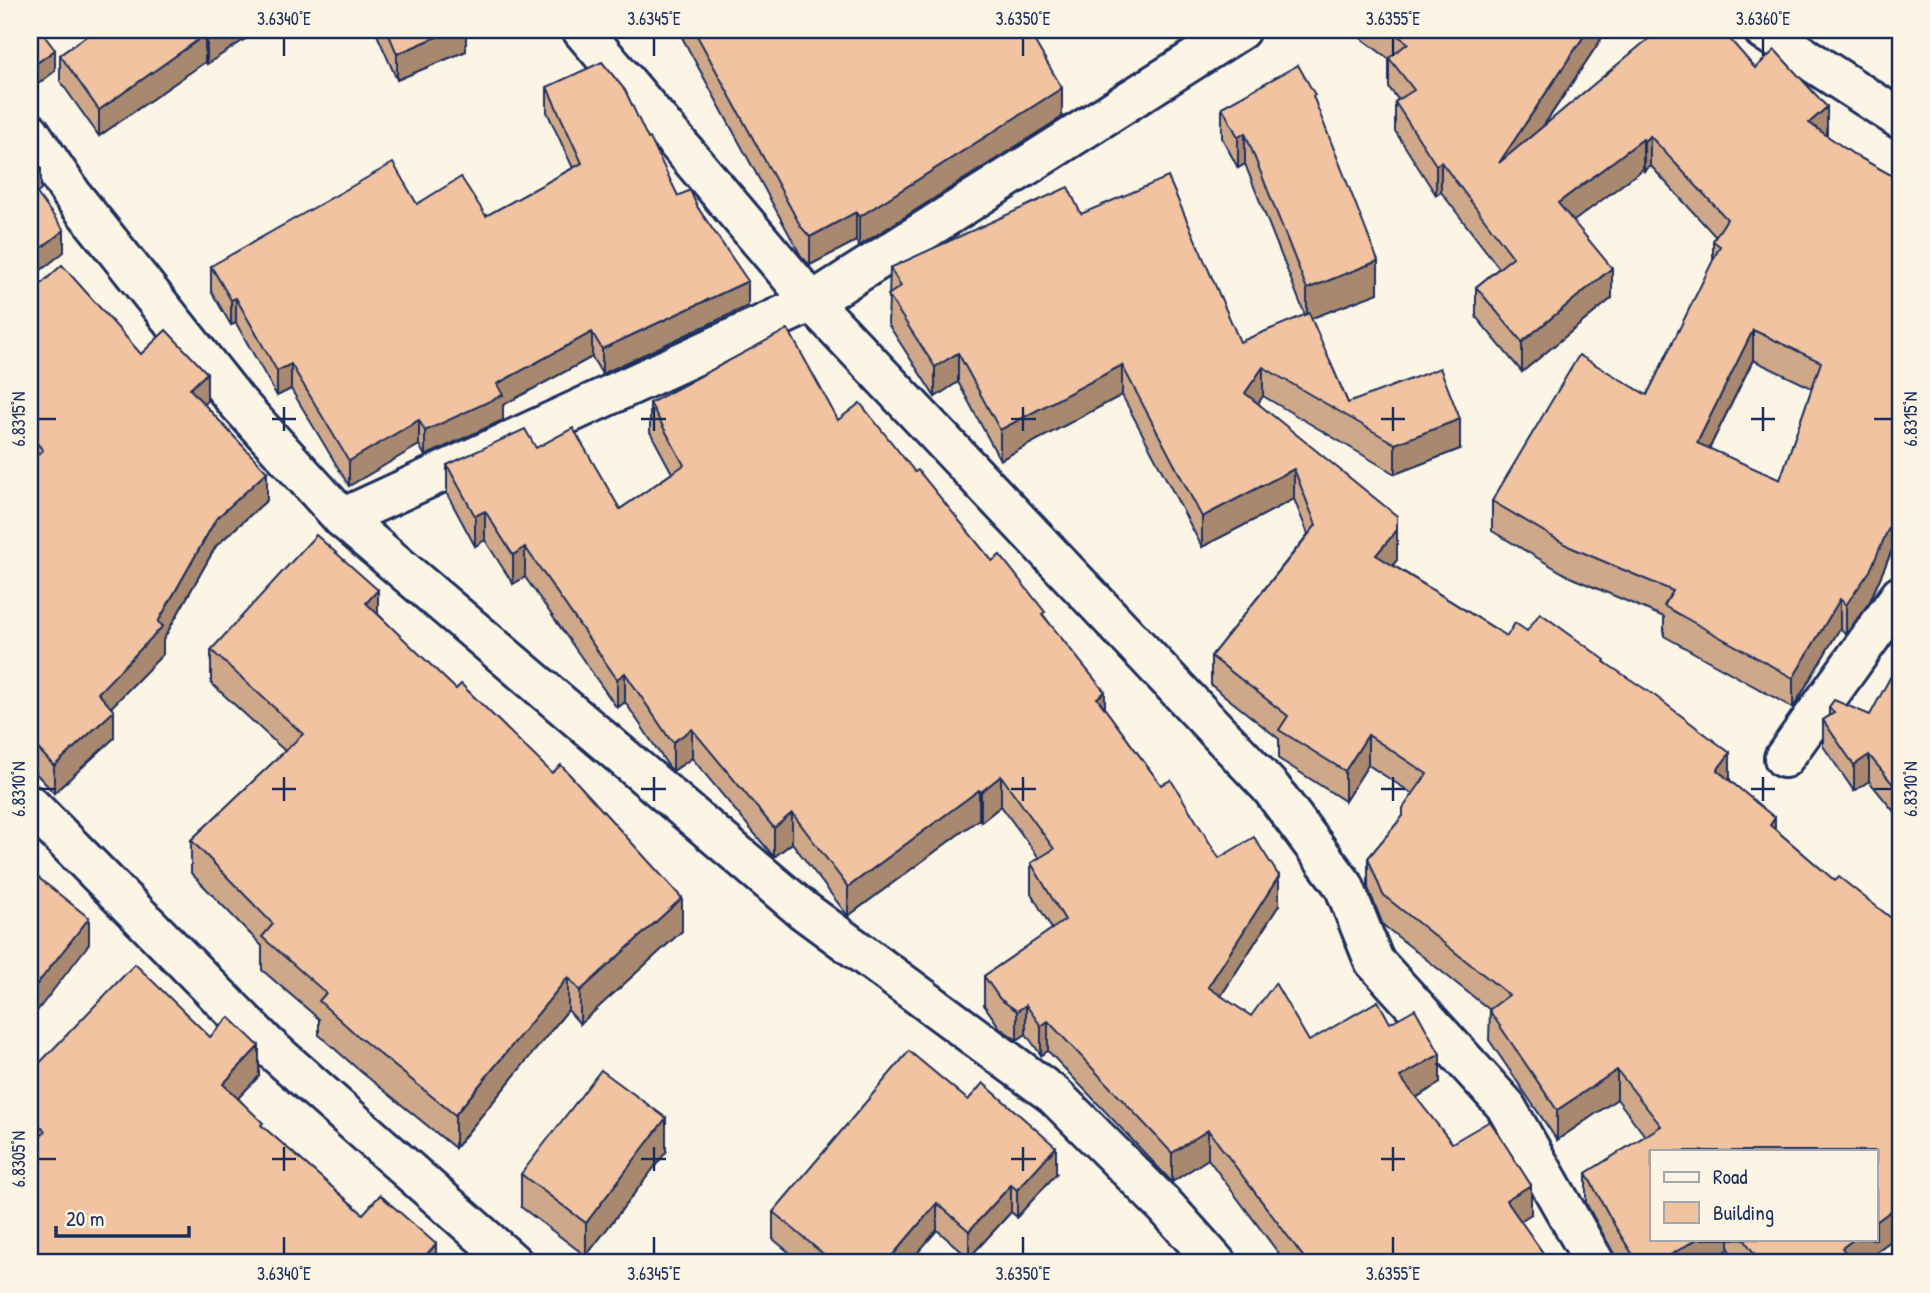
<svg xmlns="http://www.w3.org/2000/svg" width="1930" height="1293" font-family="'Patrick Hand',sans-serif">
	<rect width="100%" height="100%" fill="#fcf5e5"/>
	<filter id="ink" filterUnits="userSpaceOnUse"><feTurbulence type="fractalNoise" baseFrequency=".0143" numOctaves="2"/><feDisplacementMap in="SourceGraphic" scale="14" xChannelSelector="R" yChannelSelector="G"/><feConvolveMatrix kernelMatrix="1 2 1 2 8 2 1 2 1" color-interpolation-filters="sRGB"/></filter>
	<g filter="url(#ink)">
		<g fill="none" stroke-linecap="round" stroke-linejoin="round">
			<defs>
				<g id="minor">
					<path d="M582,30L812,302L1271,788L1344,886L1374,961L1505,1105L1595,1263"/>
					<path d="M1763,30L1900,119"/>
					<path d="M30,132L73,196L236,401L342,518L803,910L1054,1095L1166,1207L1216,1263"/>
					<path d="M342,518L812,302L1240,30"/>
					<path d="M1784,758L1900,596"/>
					<path d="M30,805L268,1046L513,1263"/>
				</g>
			</defs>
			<use href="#minor" stroke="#1b2f5e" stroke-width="44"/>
			<use href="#minor" stroke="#fcf5e5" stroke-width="38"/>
		</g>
		<g fill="#cfa88a" stroke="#1b2f5e" stroke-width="2" fill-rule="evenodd">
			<path d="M95,30H259L207,64L205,62L99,136L60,81V55Z"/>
			<path d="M375,30H466V51L397,80Z"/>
			<path d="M678,30H1028L1062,117L859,246L856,241L810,265L801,256Z"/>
			<path d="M1350,30H1607L1543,127L1755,68L1827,136L1853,154L1900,180V532L1870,601L1846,634L1840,628L1793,708L1664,636V617L1570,577L1492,531V501L1647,395L1713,262V241L1715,236L1650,165L1644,171L1643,169L1573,221L1612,298L1522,372L1476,317V287L1499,268L1441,192L1436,195L1395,131V102L1398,99L1389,88V59ZM1753,360L1812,388L1780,480L1709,449Z"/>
			<path d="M547,87L648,139L678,196L698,208L748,306L602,374L592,357L503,405V420L425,456L419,445L349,486L291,389L277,396L236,323L231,325L211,291V266L417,204L486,216L573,168L547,112Z"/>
			<path d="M1315,101L1378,293L1311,318L1348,403L1460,449L1395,474L1263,396L1258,403L1397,560L1393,565L1507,636L1527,631L1605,662L1730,780L1775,829L1835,881L1900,925V1234L1861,1263H1740L1729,1249L1706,1263H1619L1586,1203V1173L1645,1136L1617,1099L1557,1140L1489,1040L1490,1010L1383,925L1368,888V858L1403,816L1413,794L1368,765L1345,801L1279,759V739L1211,685V656L1308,534L1294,499L1202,547L1122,395L1000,460L958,382L935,397L888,324L890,268L1081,214L1240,342L1305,315L1245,164L1238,168L1222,138V107ZM1876,1151V1239H1652Z"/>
			<path d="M30,294L141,354L207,401L204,404L267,500L216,546L163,640V654L111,707L114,738L54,793L30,767Z"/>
			<path d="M650,403L838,420L915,472L992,561L1045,617L1105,709L1161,785L1219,858L1279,905L1221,996L1251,1016L1309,1041L1390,1023L1440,1083L1416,1098L1452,1143L1531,1214L1520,1221L1550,1263H1286L1208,1159L1172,1182L1048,1051L1041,1055L1026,1034L1017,1040L1000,1028L984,1005V976L1052,929L1031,893V863L1039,858L1001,806L981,822L979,819L848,916L792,843L774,857L692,758L673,771L669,767L625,702L617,708L525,577L513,584L485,540L475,546L447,494V465L536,448L620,509L672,473L650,432Z"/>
			<path d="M378,614L682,931L580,1024L568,1010L455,1148L360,1071L319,1035V1019L262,970V946L191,873V840L285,751L211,683V650Z"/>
			<path d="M1900,658V819L1869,781L1854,791L1823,746V720L1829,716V707L1870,715L1899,669V660Z"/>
			<path d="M210,1037L259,1076L238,1098L263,1127L363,1214L436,1244L30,1146V1073Z"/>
			<path d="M666,1152L586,1256L521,1207V1174Z"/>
			<path d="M1056,1174L1017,1217L1011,1212L969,1258L937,1230L909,1263H802L773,1239V1212Z"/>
		</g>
		<g fill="#a98870" stroke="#1b2f5e" stroke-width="2">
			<path d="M218,30H259L207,64V37Z"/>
			<path d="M453,30H466V51L397,80V54Z"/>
			<path d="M1588,30H1607L1499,193V163Z"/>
			<path d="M205,35V62L99,136V110Z"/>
			<path d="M55,50V71L30,90V68Z"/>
			<path d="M1062,88V117L859,246V217Z"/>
			<path d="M1827,107V136L1809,123Z"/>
			<path d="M1245,133V164L1238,168V137Z"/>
			<path d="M1650,136V165L1644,171V141Z"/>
			<path d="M1643,139V169L1558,233V203Z"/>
			<path d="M1441,162V192L1436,195V165Z"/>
			<path d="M41,168V190L30,199V178Z"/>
			<path d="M856,212V241L810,265V237Z"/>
			<path d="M64,230V252L30,279V257Z"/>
			<path d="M1378,261V293L1307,320V289Z"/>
			<path d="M1612,268V298L1522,372V342Z"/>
			<path d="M748,281V306L602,374V349Z"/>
			<path d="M236,298V323L231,325V300Z"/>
			<path d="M1753,330V360L1697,473V443Z"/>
			<path d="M592,332V357L503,405V420L425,456V431L497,384Z"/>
			<path d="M958,353V382L935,397V367Z"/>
			<path d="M291,364V389L277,396V371Z"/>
			<path d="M1122,365V395L1000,460V430Z"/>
			<path d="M1263,367V396L1245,422V393Z"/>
			<path d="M207,373V401L190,416V389Z"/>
			<path d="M1460,419V449L1395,474V444Z"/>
			<path d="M419,420V445L349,486V461Z"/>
			<path d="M1294,469V499L1202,547V517Z"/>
			<path d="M267,472V500L216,546L163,640V654L98,721V693L158,622L216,519Z"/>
			<path d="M1900,502V532L1870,601L1846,634V605Z"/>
			<path d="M485,511V540L475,546V516Z"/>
			<path d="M1397,530V560L1376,585V555Z"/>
			<path d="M525,547V577L513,584V555Z"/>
			<path d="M378,590V623L366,603Z"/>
			<path d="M1840,599V628L1793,708V678Z"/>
			<path d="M625,673V702L617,708V679Z"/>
			<path d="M1105,692V721L1097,698Z"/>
			<path d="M114,711V738L54,793V766Z"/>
			<path d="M692,729V758L673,771V742Z"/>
			<path d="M1368,735V765L1345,801V771Z"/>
			<path d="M1730,753V783L1717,770Z"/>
			<path d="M1869,755V781L1854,791V765Z"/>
			<path d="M1001,776V806L981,822V792Z"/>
			<path d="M979,790V819L848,916V887Z"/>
			<path d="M792,813V843L774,857V828Z"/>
			<path d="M1775,818V848L1770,825Z"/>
			<path d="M1279,876V905L1208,1016V987Z"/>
			<path d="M682,898V931L580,1024V991Z"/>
			<path d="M89,918V944L30,1020V993Z"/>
			<path d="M568,977V1010L455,1148V1115Z"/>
			<path d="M1026,1005V1034L1017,1040V1011Z"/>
			<path d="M1048,1021V1051L1041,1055V1026Z"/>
			<path d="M259,1046V1076L223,1114V1084Z"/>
			<path d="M1440,1054V1083L1400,1107V1077Z"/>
			<path d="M1617,1070V1099L1557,1140V1110Z"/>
			<path d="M666,1118V1152L586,1256V1223Z"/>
			<path d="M1208,1130V1159L1172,1182V1153Z"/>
			<path d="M1056,1147V1174L1017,1217V1190Z"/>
			<path d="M1011,1185V1212L969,1258V1231Z"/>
			<path d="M1531,1185V1214L1506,1230V1200Z"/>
			<path d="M937,1203V1230L909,1263H886Z"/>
			<path d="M1900,1204V1234L1861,1263H1833L1842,1248L1854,1239H1876V1222Z"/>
			<path d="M1697,1239H1729V1249L1706,1263H1657Z"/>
			<path d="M436,1244V1263L427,1254Z"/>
		</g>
		<g fill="#f1c3a0" stroke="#1b2f5e" stroke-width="2" fill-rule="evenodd">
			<path d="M30,30H40L55,50L30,68Z"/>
			<path d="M95,30H218L207,37L205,35L99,110L60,55Z"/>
			<path d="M387,30H453L397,54Z"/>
			<path d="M694,30H1028L1062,88L859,217L856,212L810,237L801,227Z"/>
			<path d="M1390,30H1588L1499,163L1659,30H1722L1755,68L1775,50L1827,107L1809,123L1853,154L1900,180V502L1870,571L1846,605L1840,599L1793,678L1664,606L1673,591L1570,547L1492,501L1579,355L1647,395L1720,246L1713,241L1727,219L1650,136L1644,141L1643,139L1558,203L1612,268L1522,342L1476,287L1513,257L1441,162L1436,165L1395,102L1414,90L1389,58L1408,43ZM1753,330L1821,362L1780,480L1697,443Z"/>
			<path d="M602,62L625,90L648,139L650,138L678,196L690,190L698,208L748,281L602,349L592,332L497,384L503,395L425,431L419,420L349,461L291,364L277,371L236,298L231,300L211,266L393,163L417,204L461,177L486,216L582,163L547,87Z"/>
			<path d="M1298,65L1315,95L1313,96L1378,261L1307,289L1245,133L1238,137L1222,107Z"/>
			<path d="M30,156L41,168L30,178Z"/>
			<path d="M1168,177L1240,342L1309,313L1348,403L1440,368L1460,419L1395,444L1263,367L1245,393L1397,516V530L1376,555L1507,636L1515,623L1527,631L1540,613L1605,660L1604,662L1654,695L1730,753L1717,770L1775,818L1770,825L1835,881L1839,877L1900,925V1204L1876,1222V1151H1652V1239H1697L1657,1263H1638L1616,1228L1586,1173L1661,1126L1617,1070L1557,1110L1489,1010L1509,995L1383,895L1368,858L1403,816V808L1427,774L1368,735L1345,771L1279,730L1288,716L1211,656L1316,525L1294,469L1202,517L1122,365L1000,430L958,353L935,367L888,295L901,286L890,268L1068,187L1081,214Z"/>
			<path d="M30,184L64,230L30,257Z"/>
			<path d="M62,265L141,354L166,330L207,373L190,389L267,472L216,519L158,622L163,626L98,693L114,711L54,766L30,740V461L43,450L30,436V294Z"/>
			<path d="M788,329L838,420L860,403L915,472L918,470L992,561L1000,555L1045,612L1042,614L1105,692L1097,698L1161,785L1171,780L1219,858L1254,837L1279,876L1208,987L1251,1016L1275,983L1309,1041L1378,1001L1390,1023L1415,1009L1440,1054L1400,1077L1452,1143L1490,1121L1531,1185L1506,1200L1550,1263H1308L1208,1130L1172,1153L1048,1021L1041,1026L1026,1005L1017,1011L1000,999L984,976L1065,920L1031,863L1054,849L1001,776L981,792L979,790L848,887L792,813L774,828L692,729L673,742L669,738L625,673L617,679L525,547L513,555L485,511L475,516L447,465L525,429L536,448L573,428L620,509L684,465L650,403Z"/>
			<path d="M316,535L378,590L366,603L456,689L461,684L552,773L561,765L682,898L580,991L568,977L455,1115L360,1038L319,1001L326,993L262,937L273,924L191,840L303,734L211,650Z"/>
			<path d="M1900,668V793L1869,755L1854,765L1823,720L1834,713L1829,707L1834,700L1870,715L1892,674Z"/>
			<path d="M30,871L89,918L30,993Z"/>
			<path d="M135,964L210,1037L229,1017L259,1046L223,1084L263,1123L261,1125L363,1214L380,1195L436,1244L427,1254L437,1263H30V1148L45,1131L30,1116V1073Z"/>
			<path d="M909,1051L968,1100L983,1083L1056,1147L1017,1190L1011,1185L969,1231L937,1203L886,1263H834L773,1212Z"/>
			<path d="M601,1070L666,1118L586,1223L521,1174Z"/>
			<path d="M1744,1239H1854L1842,1248L1846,1253L1833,1263H1761Z"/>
		</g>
	</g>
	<path fill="none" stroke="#1b2f5e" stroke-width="2.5" d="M284,38V56M654,38V56M1023,38V56M1393,38V56M1763,38V56M284,407V431M654,407V431M1023,407V431M1393,407V431M1763,407V431M38,419H56M272,419H296M641,419H666M1011,419H1036M1381,419H1405M1751,419H1775M1874,419H1892M284,777V801M654,777V801M1023,777V801M1393,777V801M1763,777V801M38,789H56M272,789H296M641,789H666M1011,789H1036M1381,789H1405M1751,789H1775M1874,789H1892M284,1147V1171M654,1147V1171M1023,1147V1171M1393,1147V1171M38,1159H56M272,1159H296M641,1159H666M1011,1159H1036M1381,1159H1405M284,1237V1254M654,1237V1254M1023,1237V1254M1393,1237V1254"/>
	<rect width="1930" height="1293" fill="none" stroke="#fcf5e5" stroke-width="77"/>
	<rect x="1650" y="1150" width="228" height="91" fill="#fcf5e5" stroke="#a2a6af" stroke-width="2"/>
	<rect x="1664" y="1172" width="35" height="10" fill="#fcf5e5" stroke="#a2a6af" stroke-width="2"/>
	<text x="1713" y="1184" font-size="21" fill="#1b2f5e">Road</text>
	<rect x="1664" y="1202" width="35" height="21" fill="#f1c3a0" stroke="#a2a6af" stroke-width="2"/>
	<text x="1713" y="1220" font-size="21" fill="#1b2f5e">Building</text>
	<path d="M56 1226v10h133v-10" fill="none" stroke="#1b2f5e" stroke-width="3.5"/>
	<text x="66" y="1226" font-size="21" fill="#1b2f5e" stroke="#fcf5e5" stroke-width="5" paint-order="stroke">20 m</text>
	<rect x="38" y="38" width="1854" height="1216" fill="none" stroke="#1b2f5e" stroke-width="2.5"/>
	<g font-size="18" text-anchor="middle" fill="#1b2f5e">
		<text x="284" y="25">3.6340°E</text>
		<text x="654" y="25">3.6345°E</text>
		<text x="1023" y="25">3.6350°E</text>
		<text x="1393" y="25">3.6355°E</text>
		<text x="1763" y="25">3.6360°E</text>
		<text transform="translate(19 419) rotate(-90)" y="6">6.8315°N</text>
		<text transform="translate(1911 419) rotate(-90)" y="6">6.8315°N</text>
		<text transform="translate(19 789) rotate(-90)" y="6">6.8310°N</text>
		<text transform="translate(1911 789) rotate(-90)" y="6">6.8310°N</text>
		<text transform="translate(19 1159) rotate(-90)" y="6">6.8305°N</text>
		<text x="284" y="1280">3.6340°E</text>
		<text x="654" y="1280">3.6345°E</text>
		<text x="1023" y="1280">3.6350°E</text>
		<text x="1393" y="1280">3.6355°E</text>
	</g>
</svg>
